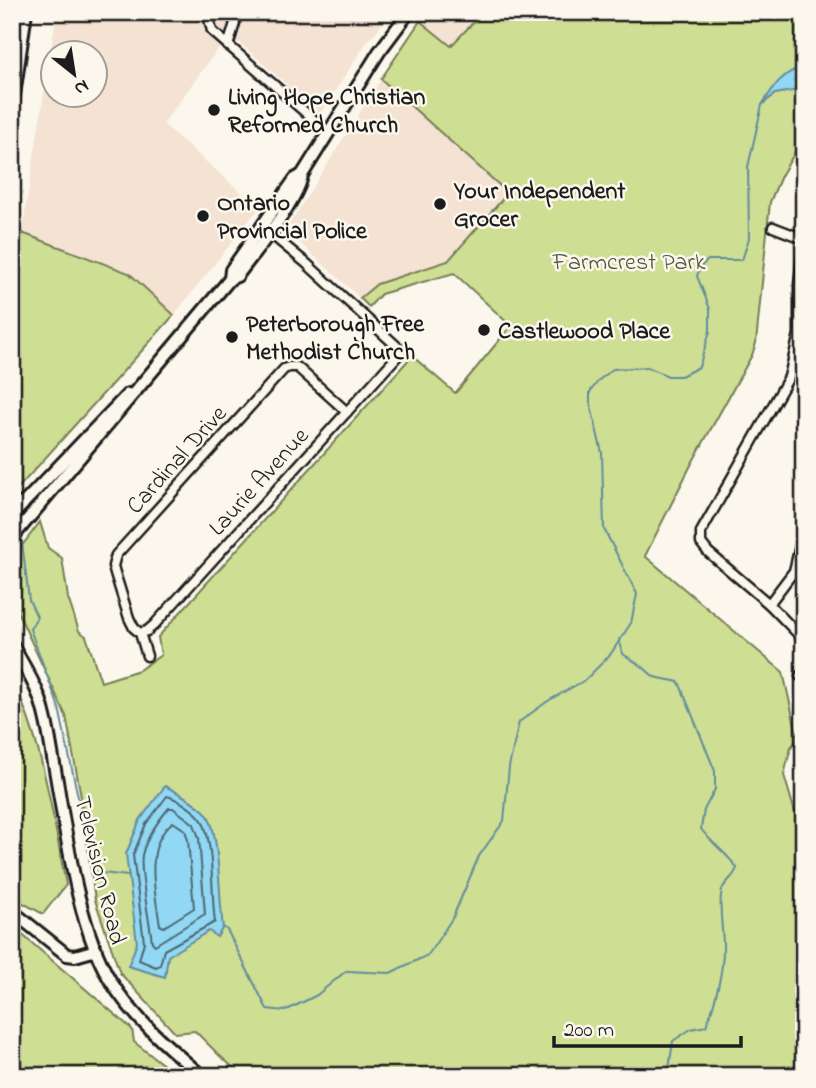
<svg xmlns="http://www.w3.org/2000/svg" width="816" height="1088" font-family="'Indie Flower',sans-serif">
	<rect width="100%" height="100%" fill="#fbf7ec"/>
	<filter id="ink" filterUnits="userSpaceOnUse"><feTurbulence type="fractalNoise" baseFrequency=".0143" numOctaves="2"/><feDisplacementMap in="SourceGraphic" scale="14" xChannelSelector="R" yChannelSelector="G"/><feConvolveMatrix kernelMatrix="1 2 1 2 8 2 1 2 1" color-interpolation-filters="sRGB"/></filter>
	<g filter="url(#ink)">
		<g fill="#f4e2d2" fill-rule="evenodd">
			<path d="M57,12H392L367,42L320,114L239,42L217,50L163,124L259,208L174,315L129,273L22,233ZM52,52H94V94H52Z"/>
			<path d="M427,12H483L451,46L420,21Z"/>
			<path d="M381,79L508,193L448,261L377,284L360,298L286,230Z"/>
		</g>
		<g fill="#cede92" stroke="#757d57" stroke-width="2">
			<path d="M483,12H804V137L781,176L770,202L756,343L752,355L692,463L645,556L783,672L798,739L791,747L784,775L804,843V1072L797,1076H243L220,1056L195,1031L175,1033L120,973L95,900L80,791L66,716L12,600V559L40,522L48,548L62,558L68,598L79,631L86,636L101,682L139,670L161,655L158,637L412,356L455,393L458,390L511,326L454,273L381,294L369,307L360,298L377,284L448,261L508,193L381,79L420,21L451,46Z"/>
			<path d="M22,233L129,273L174,315L12,495V281Z"/>
			<path d="M12,679C43,743 53,816 66,885L43,914L12,897Z"/>
			<path d="M12,926L132,1029L134,1042L178,1076H12Z"/>
		</g>
		<g fill="#92d7f3" stroke="#638c9d" stroke-width="2">
			<path d="M804,66V89L775,94L762,105C774,86 782,73 804,66Z"/>
			<path d="M165,786C179,793 196,802 206,813C220,829 219,903 223,927L217,937L209,931L168,956L165,977L128,966L137,943L126,854L140,820Z"/>
		</g>
		<g fill="none" stroke-linecap="round" stroke-linejoin="round">
			<g stroke="#4b6772" stroke-width="2">
				<path d="M167,796C178,799 198,812 203,822C214,846 211,894 215,922L164,950L160,965L156,967L139,960L144,942L133,855L146,824Z"/>
				<path d="M169,808H173L194,824L199,838L205,914L155,945L152,942C150,922 139,872 142,855C146,838 158,821 169,808Z"/>
				<path d="M173,822L185,830L188,840L194,908L164,927L160,925C155,893 143,845 173,822Z"/>
			</g>
			<g stroke="#638c9d" stroke-width="2">
				<path d="M22,542L29,600L37,617L30,629L59,708L94,872L128,876"/>
				<path d="M619,639L623,654L643,667L654,677L679,682L715,771V789L704,810L701,829C712,844 727,853 737,868C734,878 725,881 722,890C718,903 723,931 723,945C724,969 715,1004 706,1026L691,1029L673,1041L668,1076"/>
				<path d="M223,927L227,930L267,1009L285,1011L317,995L346,971L390,973L428,955L453,917L479,856L504,821L509,767L519,722L548,701L585,680L610,655L631,623L637,594L604,529L602,453L590,402V392L599,380L613,369L647,367L668,376H681L699,367L710,331V309L697,276L700,267L708,260H742L749,238L748,167L762,105"/>
			</g>
			<defs>
				<g id="minor">
					<path d="M213,12L209,19L212,31L329,133"/>
					<path d="M228,46L235,23L230,12"/>
					<path d="M773,227L804,239"/>
					<path d="M804,238L799,285V334L789,377L701,532V543L708,552L769,604L804,640"/>
					<path d="M769,604L794,571L804,529"/>
					<path d="M140,633L147,631L154,625L402,351L306,263L266,230"/>
					<path d="M147,656L140,633L134,628L129,618L115,573L113,566L116,555L284,369L289,367H297L347,412"/>
					<path d="M800,676L804,672"/>
				</g>
				<g id="major">
					<path d="M230,279L231,270L295,179L302,175L379,52L409,12"/>
					<path d="M18,509L128,394"/>
					<path d="M12,538L230,279L237,276C253,254 299,200 302,175"/>
					<path d="M12,644C21,661 32,678 39,696C47,717 50,742 54,764C66,829 76,923 110,980C134,1019 168,1047 202,1076"/>
					<path d="M12,911L67,955L75,956L96,950"/>
				</g>
				<g id="highway">
					<path d="M12,102L25,12"/>
					<path d="M12,514L22,504"/>
				</g>
			</defs>
			<use href="#minor" stroke="#1c1c1c" stroke-width="13"/>
			<use href="#major" stroke="#1c1c1c" stroke-width="16"/>
			<use href="#highway" stroke="#1c1c1c" stroke-width="18"/>
			<use href="#minor" stroke="#fbf7ec" stroke-width="8"/>
			<use href="#major" stroke="#fbf7ec" stroke-width="10"/>
			<use href="#highway" stroke="#fbf7ec" stroke-width="12"/>
		</g>
	</g>
	<g fill="#1c1c1c" stroke="#fbf7ec" stroke-width="2.5">
		<circle cx="214" cy="110" r="7"/>
		<circle cx="440" cy="204" r="7"/>
		<circle cx="203" cy="216" r="7"/>
		<circle cx="484" cy="330" r="7"/>
		<circle cx="232" cy="337" r="7"/>
	</g>
	<g text-anchor="middle" stroke-width="5" stroke-linejoin="round" paint-order="stroke">
		<g font-size="24" font-weight="bold" fill="#1c1c1c" stroke="#fbf7ec" text-anchor="start">
			<text x="228" y="104">Living Hope Christian<tspan x="228" dy="28">Reformed Church</tspan></text>
			<text x="454" y="198">Your Independent<tspan x="454" dy="28">Grocer</tspan></text>
			<text x="217" y="210">Ontario<tspan x="217" dy="28">Provincial Police</tspan></text>
			<text x="246" y="331">Peterborough Free<tspan x="246" dy="28">Methodist Church</tspan></text>
			<text x="498" y="338">Castlewood Place</text>
		</g>
		<g font-size="24" fill="#51563f" stroke="#fbf7ec">
			<text x="629" y="269">Farmcrest Park</text>
		</g>
		<g font-size="24" fill="#1c1c1c" stroke="#fbf7ec">
			<text transform="translate(176 459) rotate(-48)" y="8">Cardinal Drive</text>
			<text transform="translate(258 481) rotate(-48)" y="8">Laurie Avenue</text>
			<text transform="translate(101 870) rotate(76)" y="8">Television Road</text>
		</g>
	</g>
	<rect width="816" height="1088" fill="none" stroke="#fbf7ec" stroke-width="42"/>
	<rect x="21" y="21" width="774" height="1046" fill="none" stroke="#1c1c1c" stroke-width="2.5" filter="url(#ink)"/>
	<g transform="translate(74 74) rotate(150)"><circle r="33" fill="#fbf7ec" stroke="#a29f99" stroke-width="2"/>
	<path d="M0-5L12 26L0 18L-12 26Z" fill="#1c1c1c"/>
	<text y="-10" font-size="19" font-weight="bold" text-anchor="middle" fill="#1c1c1c">N</text>
	</g>
	<path d="M554 1036v10h187v-10" fill="none" stroke="#1c1c1c" stroke-width="3.5"/>
	<text x="564" y="1036" font-size="21" fill="#1c1c1c" stroke="#fbf7ec" stroke-width="5" paint-order="stroke">200 m</text>
</svg>
